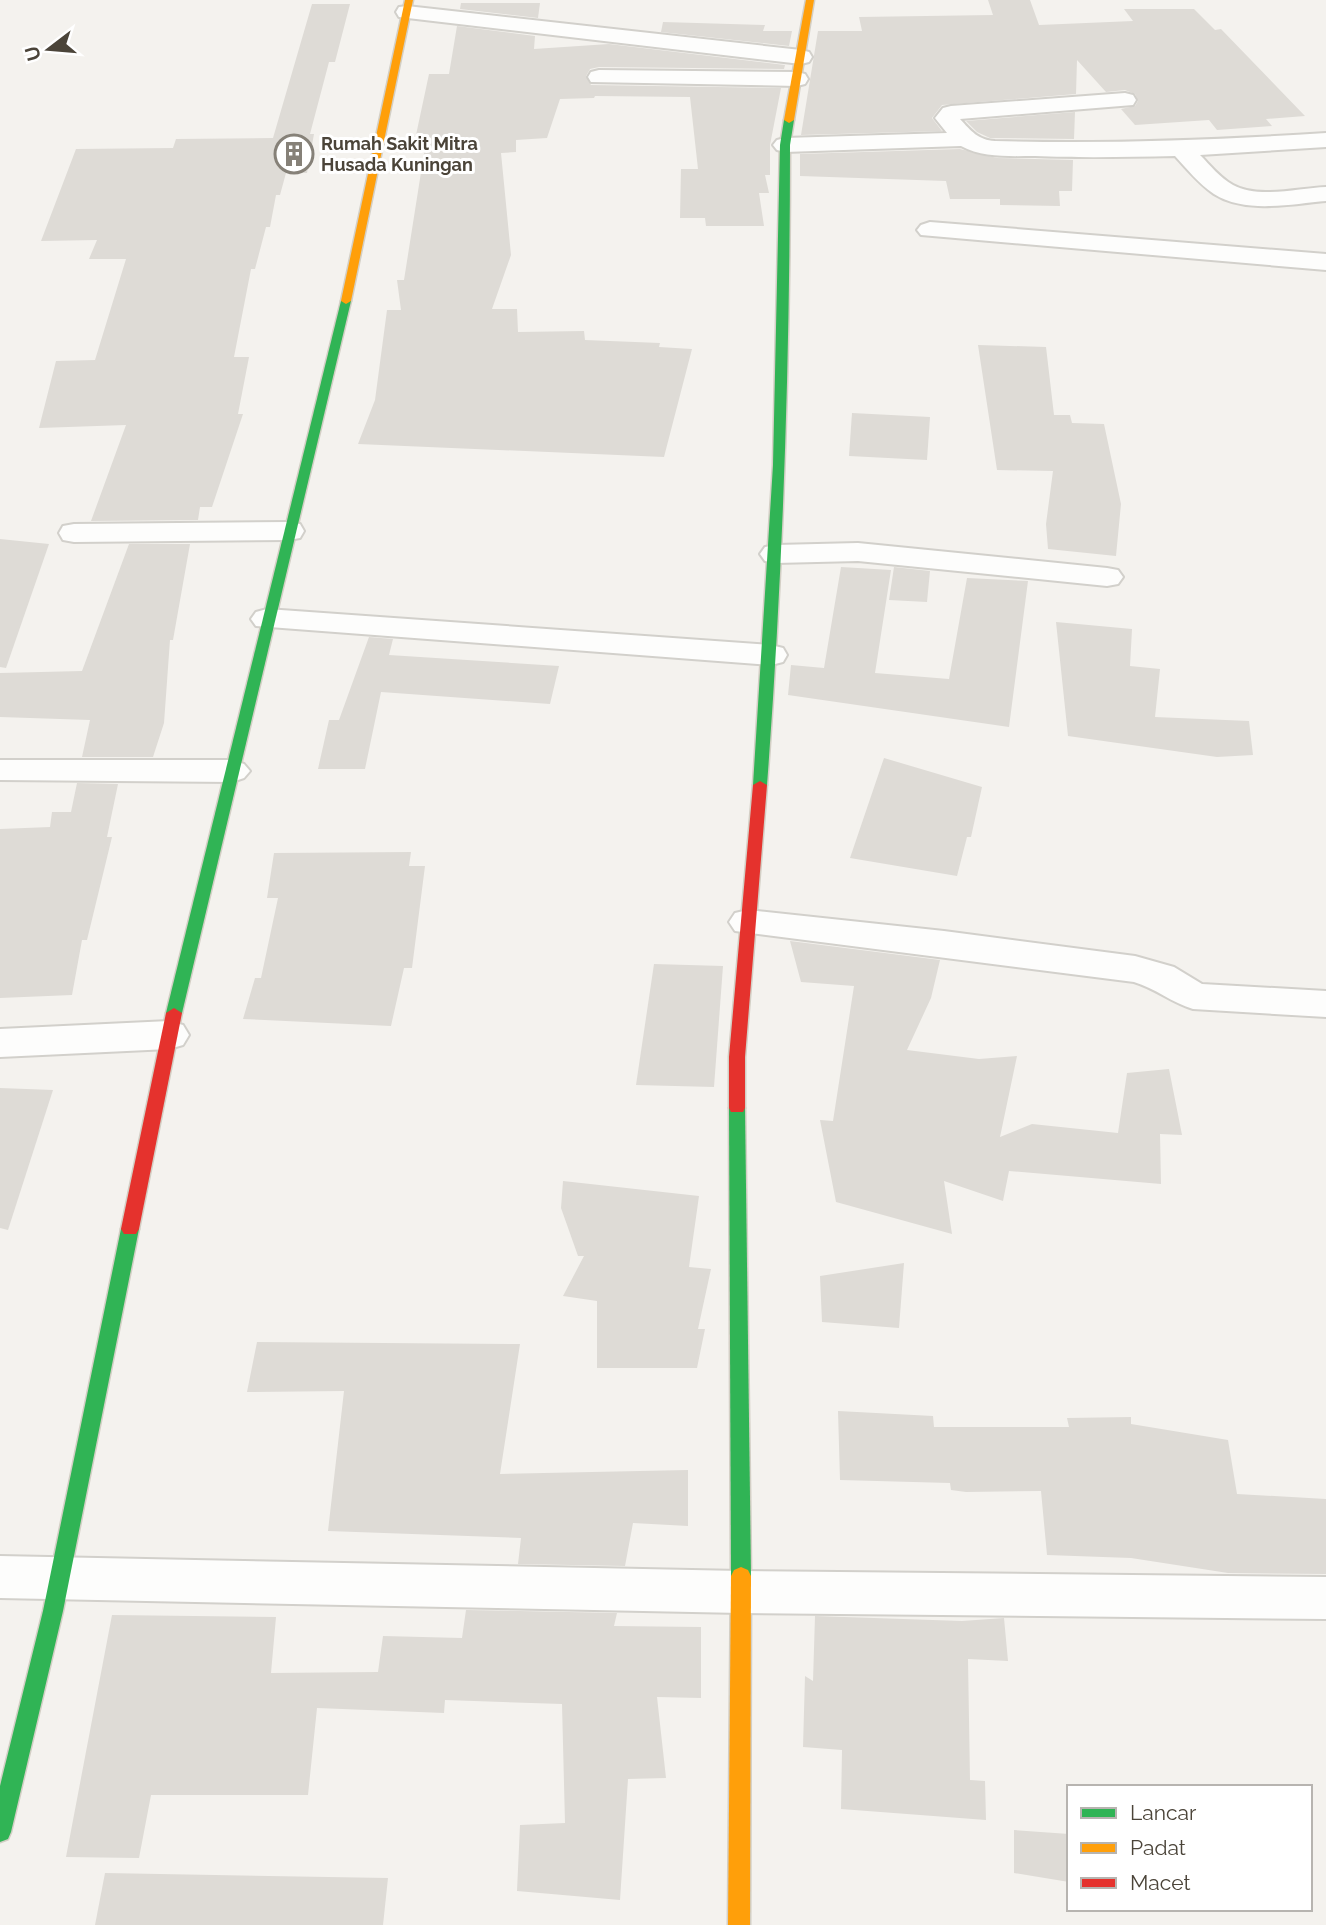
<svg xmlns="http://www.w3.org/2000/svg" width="1326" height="1925" font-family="Raleway,sans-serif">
	<rect width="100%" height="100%" fill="#f4f2ee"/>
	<g fill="#dedbd6">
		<path d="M988,0H1030L1039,25L1133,21L1124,9H1194L1215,30L1221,29L1305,116L1266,119L1272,126L1217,130L1209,120L1135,125L1121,109L1135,106L1138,101L1135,94L1125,90L1106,92L1077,60L1076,94L942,105L932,118L942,131L801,135L818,31H862L859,17L993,15Z"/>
		<path d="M461,3H540L538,18L460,9Z"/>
		<path d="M312,4H350L335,62H329L310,134H314L307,173H286L280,195H276L270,227H266L255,269H251L234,357H249L238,414H243L212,507H200L198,520L91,521L126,425L39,428L56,361L95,360L126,259H89L97,240L41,241L76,149L173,148L176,139L273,138Z"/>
		<path d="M663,22L765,25L763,31H792L789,46L661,32Z"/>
		<path d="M457,26L535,36L534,49L609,44L785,65L784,69L599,67L590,69L586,76L591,85L781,88L770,145V175H765L769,193H759L764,226H706L705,218H680L681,169H698L690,97L595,96L594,98L560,99L547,138L516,140V152L501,153L511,255L492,309H517L518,332L584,331L585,340L660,343L659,347L692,349L664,457L358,444L375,400L387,310H401L397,280H404L425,147L416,135L429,74H449Z"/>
		<path d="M1075,112L1074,139L990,138L977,132L966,121Z"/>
		<path d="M960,149L997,158L1073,160L1072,191H1059L1060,206L1000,205V199H950L946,181L800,176V154Z"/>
		<path d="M978,345L1046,347L1054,415H1070L1072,423L1104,424L1121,504L1116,556L1048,549L1046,524L1053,471L997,470Z"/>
		<path d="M852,413L930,417L927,460L849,456Z"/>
		<path d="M0,539L49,544L6,668L0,667Z"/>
		<path d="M129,544H190L173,640H170L164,723L153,757H82L90,720L0,717V673L82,671Z"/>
		<path d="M841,567L891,570L875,673L949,679L967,578L1028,581L1009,727L788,695L791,665L824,668Z"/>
		<path d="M894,567L930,571L927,602L889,600Z"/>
		<path d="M1056,622L1132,629L1130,666L1160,669L1155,717L1249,721L1253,755L1217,757L1068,736Z"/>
		<path d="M369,637L393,639L389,655L559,666L550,704L381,692L365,769H318L329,720H339Z"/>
		<path d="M884,758L982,787L971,837H967L957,876L850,858Z"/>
		<path d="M77,783L118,784L107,837H112L87,940H82L72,995L0,998V829L50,827L52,812H71Z"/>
		<path d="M411,852L409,866H425L412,968H404L391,1026L243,1019L255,978H261L278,898H267L274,853Z"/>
		<path d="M790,941L940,960L931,998L907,1050L979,1059L1017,1056L1000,1137L1032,1124L1118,1133L1127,1073L1169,1069L1182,1135L1160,1134L1161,1184L1009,1171L1003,1201L944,1181L952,1234L836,1202L820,1120L833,1121L854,986L801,982Z"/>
		<path d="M654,964L723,966L714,1087L636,1085Z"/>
		<path d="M0,1088L53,1090L8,1230L0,1228Z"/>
		<path d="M563,1181L699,1196L689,1267L711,1269L698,1329H705L697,1368H597V1301L563,1296L584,1256H578L561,1208Z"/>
		<path d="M904,1263L899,1328L822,1322L820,1276Z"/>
		<path d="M257,1342L520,1344L500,1474L688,1470V1526L633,1523L625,1566L518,1564L521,1538L328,1531L344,1391L247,1392Z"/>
		<path d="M838,1411L933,1416L934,1427H1069L1067,1418L1131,1417V1424L1228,1440L1237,1494L1326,1499V1574L1228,1573L1131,1558L1047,1555L1041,1491L966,1492L951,1490L950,1483L840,1480Z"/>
		<path d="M466,1610L617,1613L614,1626L701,1627V1698L657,1697L666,1778L628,1779L620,1900L517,1891L520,1825L565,1823L562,1704L445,1700L444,1713L317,1708L308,1795H151L139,1858L66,1857L112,1615L276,1617L271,1673L378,1672L383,1636L462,1638Z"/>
		<path d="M815,1616L962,1621L1004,1618L1008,1661L968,1659L970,1780L985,1781L986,1820L841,1809L842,1750L803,1747L805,1676L813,1681Z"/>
		<path d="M1014,1830L1069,1834V1882L1014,1873Z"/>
		<path d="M105,1873L388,1878L383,1925H95Z"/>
	</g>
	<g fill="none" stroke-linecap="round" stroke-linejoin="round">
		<defs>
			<g id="street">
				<path d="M407,6L801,50L809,52L812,57L809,62L801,64L399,17L396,12L399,7Z"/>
				<path d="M599,70L797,72L805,74L808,79L805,84L797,86L591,82L588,77L591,72Z"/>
				<path d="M1125,93L1133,95L1136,100L1133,105L960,119C971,131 978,140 995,141C1106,144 1215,140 1326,133V147L1200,155C1210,165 1220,178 1233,185C1258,199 1299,188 1326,187V201C1291,204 1245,214 1214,194C1199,184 1187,169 1175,156C1128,157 1081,158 1035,156C1010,156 983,158 961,146L785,152L777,150L773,145L777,140L785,138L947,133L935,118L943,108L951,106Z"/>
				<path d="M930,222L1326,254V270L921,235L917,230L921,225Z"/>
				<path d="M289,522L300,524L304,531L300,538L289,540L74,542L63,540L59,533L63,526L74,524Z"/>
				<path d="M858,543L1107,568L1118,570L1123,577L1118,584L1107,586L858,561L776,563L765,561L760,554L765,547L776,545Z"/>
				<path d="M267,609L771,645L783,648L787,655L783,662L771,665L256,626L251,619L256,612Z"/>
				<path d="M0,760H232L244,764L250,771L244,778L232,782L0,780Z"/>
				<path d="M748,910L944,931L1135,956L1174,967L1202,984L1326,991V1017L1193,1009C1172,1003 1155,988 1134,982L735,931L729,922L735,913Z"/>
				<path d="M169,1021L183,1025L189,1035L183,1045L169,1049L0,1057V1029Z"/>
				<path d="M0,1556L741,1571L1326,1577V1619L741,1613L0,1598Z"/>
			</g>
			<g id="fast">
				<path d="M789,117L794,120L790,145C790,359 783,572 767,785L760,789L753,785L773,465L780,145L784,120Z"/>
				<path d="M346,298L351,301L182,1013L174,1018L166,1013L341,301Z"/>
				<path d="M737,1102L743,1104L745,1108L751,1576L748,1582L741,1585L734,1582L731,1576L729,1108L731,1104Z"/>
				<path d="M130,1222L136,1224L139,1229L63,1611L11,1832L8,1839L0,1842V1786L43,1611L121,1229L124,1224Z"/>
			</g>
			<g id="slow">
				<path d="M405,0H413L351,301L346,304L341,301Z"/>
				<path d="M806,0H814L794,120L789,123L784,120Z"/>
				<path d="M741,1567L748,1570L751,1576L750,1925H728L731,1576L734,1570Z"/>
			</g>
			<g id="jam">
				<path d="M760,781L767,785L745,1057V1108L743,1112H731L729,1108V1057L753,785Z"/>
				<path d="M174,1008L182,1013L139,1229L136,1234H124L121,1229L166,1013Z"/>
			</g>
		</defs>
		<use href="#street" stroke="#d2d0cb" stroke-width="4"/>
		<use href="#fast" stroke="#d3cfc5" stroke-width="3"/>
		<use href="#slow" stroke="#d3cfc5" stroke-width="3"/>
		<use href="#jam" stroke="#d3cfc5" stroke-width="3"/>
		<use href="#street" fill="#fdfdfc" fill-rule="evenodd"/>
		<use href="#fast" fill="#30b455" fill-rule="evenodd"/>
		<use href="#slow" fill="#ff9f0a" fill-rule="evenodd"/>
		<use href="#jam" fill="#e5322d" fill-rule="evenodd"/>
	</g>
	<defs>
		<symbol id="building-ring" viewBox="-11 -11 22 22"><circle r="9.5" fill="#fff" stroke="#868178" stroke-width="1.5"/><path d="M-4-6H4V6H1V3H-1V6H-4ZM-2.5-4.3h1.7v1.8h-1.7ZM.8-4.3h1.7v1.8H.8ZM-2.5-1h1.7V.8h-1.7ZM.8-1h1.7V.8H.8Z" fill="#868178"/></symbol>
	</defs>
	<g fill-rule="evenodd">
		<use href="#building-ring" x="272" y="132" width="44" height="44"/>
	</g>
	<g text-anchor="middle" stroke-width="6" stroke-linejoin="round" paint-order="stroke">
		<g font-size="18" font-weight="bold" fill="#4b4439" stroke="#fff" text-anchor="start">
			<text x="321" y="150">Rumah Sakit Mitra<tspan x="321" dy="21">Husada Kuningan</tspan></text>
		</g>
	</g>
	<rect x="1067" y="1785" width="245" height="126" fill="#ffffff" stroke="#b7b4b0" stroke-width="2"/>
	<rect x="1081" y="1808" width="35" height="10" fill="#30b455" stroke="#b7b4b0" stroke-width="2"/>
	<text x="1130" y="1820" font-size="21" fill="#4b4439">Lancar</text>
	<rect x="1081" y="1843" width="35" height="10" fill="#ff9f0a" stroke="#b7b4b0" stroke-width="2"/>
	<text x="1130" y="1855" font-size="21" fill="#4b4439">Padat</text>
	<rect x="1081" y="1878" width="35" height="10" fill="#e5322d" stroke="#b7b4b0" stroke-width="2"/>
	<text x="1130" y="1890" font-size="21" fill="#4b4439">Macet</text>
	<g transform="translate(49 49) rotate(254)" stroke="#ffffff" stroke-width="5" paint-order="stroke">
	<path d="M0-5L12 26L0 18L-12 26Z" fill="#4b4439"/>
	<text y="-10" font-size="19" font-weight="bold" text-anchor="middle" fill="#4b4439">U</text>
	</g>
</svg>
